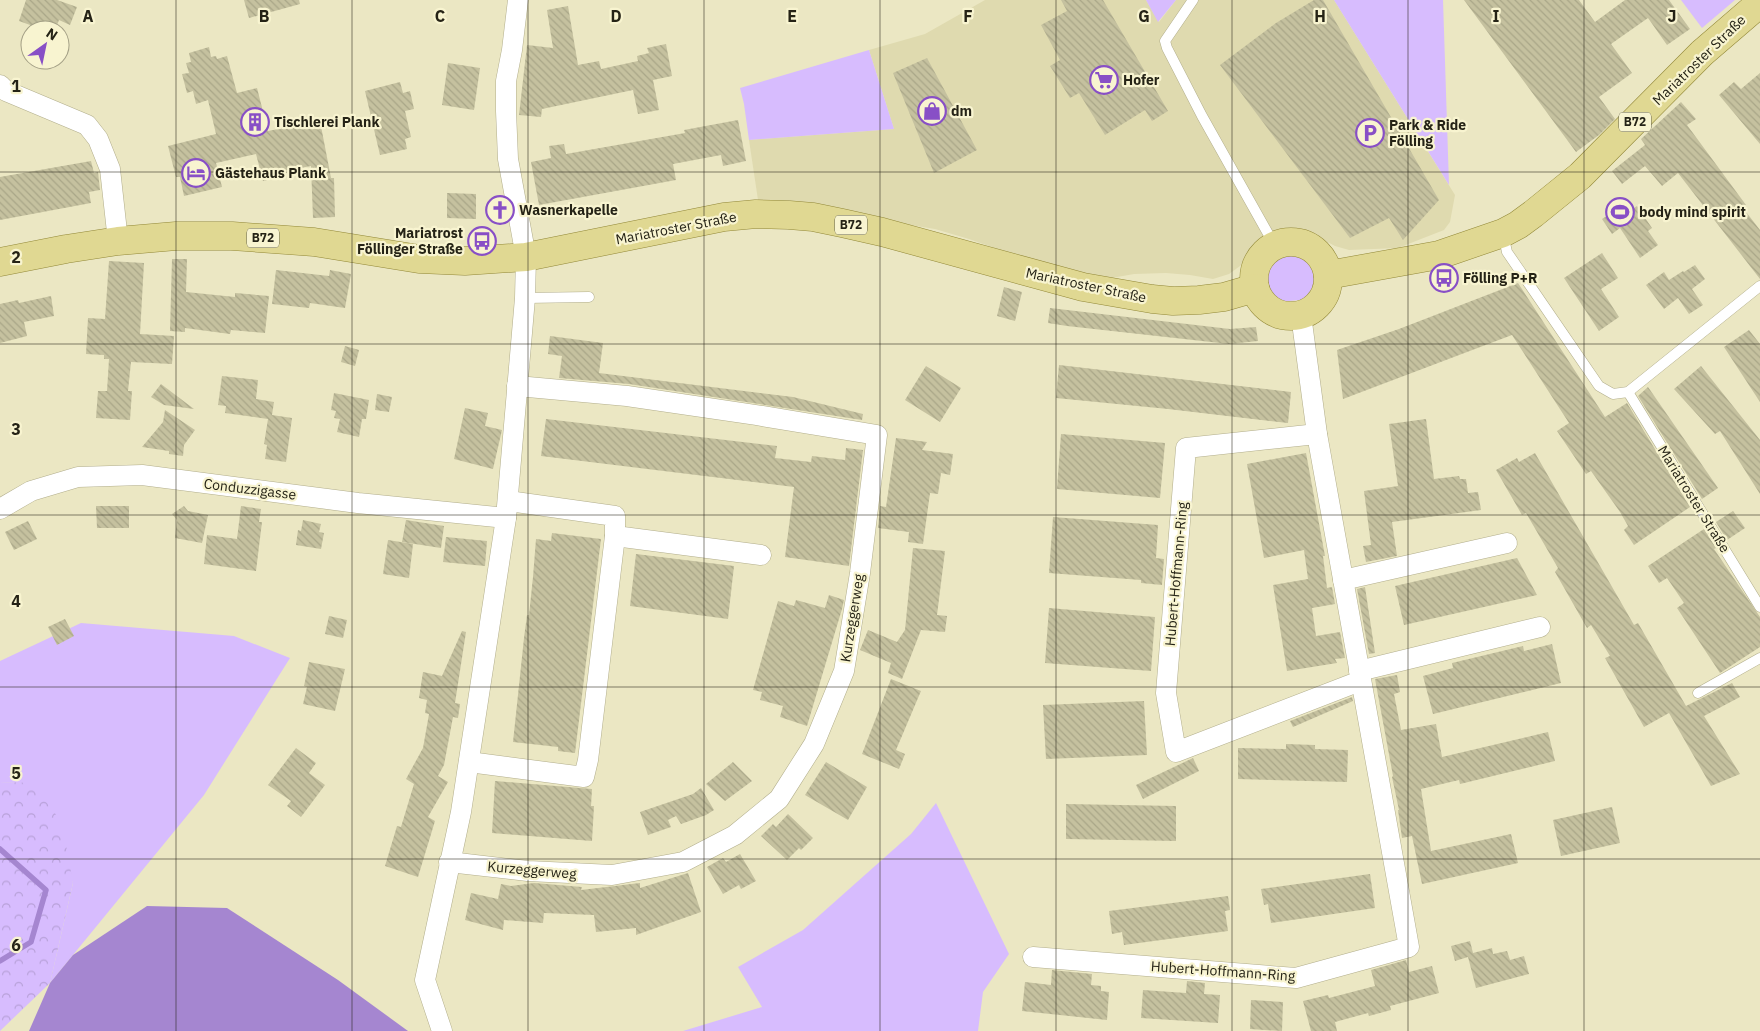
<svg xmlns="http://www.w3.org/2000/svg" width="1760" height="1031" font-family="'IBM Plex Sans',sans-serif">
	<defs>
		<pattern id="forest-crowns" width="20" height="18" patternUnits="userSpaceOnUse" patternTransform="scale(1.25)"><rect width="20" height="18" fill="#d7bcfe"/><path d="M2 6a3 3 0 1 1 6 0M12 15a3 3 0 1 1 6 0" fill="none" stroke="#b8a1d9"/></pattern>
		<pattern id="building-back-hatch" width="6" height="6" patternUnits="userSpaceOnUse" patternTransform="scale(1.25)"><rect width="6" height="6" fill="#c5c19f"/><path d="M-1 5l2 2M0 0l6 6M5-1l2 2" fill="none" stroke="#a9a688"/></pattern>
	</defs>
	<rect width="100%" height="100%" fill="#ebe7c3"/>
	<path fill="#dfdaaf" d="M985,0H1146L1159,22L1176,0H1334L1455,195L1450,222L1444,230L1398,248L1349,250L1335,246L1306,231L1245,260L1240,266L1229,274L1213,279L1190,275L1166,273L1134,274L1106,279L1046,266L969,239L935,229L758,200L749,140L894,129L869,50L925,34Z"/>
	<g fill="#d7bcfe">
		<path d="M1146,0H1176L1158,22Z"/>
		<path d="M1334,0H1443L1449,185Z"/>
		<path d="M1681,0H1735L1702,28Z"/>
		<path d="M869,50L894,129L749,140L744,104L740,88Z"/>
		<path d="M1289,250C1317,253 1328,276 1311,299L1277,302C1254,283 1262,258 1289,250Z"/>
		<path d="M81,623L234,636L290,658L204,795L50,983L73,883L33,784L0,782V661Z"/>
		<path d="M936,803L1009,954L983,992L978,1031H683L762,1007L738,967L803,930L911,834Z"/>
	</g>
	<path fill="url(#forest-crowns)" d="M0,782L33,783L62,823L73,883L50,983L0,1031Z"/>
	<path fill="#a586d0" d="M147,906L227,908L338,980L408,1031H29L50,983L73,955Z"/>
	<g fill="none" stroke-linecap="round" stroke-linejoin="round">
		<path stroke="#a586d0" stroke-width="5.5" d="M0,849L46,890L31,942L0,961"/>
	</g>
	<g fill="url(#building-back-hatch)">
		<path d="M26,0H57L77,7L70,25L59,20L55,30H44L19,21Z"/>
		<path d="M244,0H299L300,4L249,18Z"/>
		<path d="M1061,0H1103L1168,111L1152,121L1145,110L1105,135L1079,93L1070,98L1050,66L1060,60L1041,25L1067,11Z"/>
		<path d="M1314,0H1323L1439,200L1403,240L1389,218L1350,238L1220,65L1276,23Z"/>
		<path d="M1464,0H1579L1595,22L1625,0H1669L1690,29L1667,45L1648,18L1611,44L1632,73L1599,97L1615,119L1599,135L1576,152Z"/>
		<path d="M568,6L578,65L599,61L601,69L638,61L637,56L649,53L647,48L666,44L672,76L653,80L659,110L638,114L633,90L542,109L541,117L519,115L527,45L553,48L547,10Z"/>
		<path d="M209,47L211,57L216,56L217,59L227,56L237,93L257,88L268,131L320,121L331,178H334L335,217L313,218L311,166L279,172L280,177L263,181L256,154L216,163L222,187L184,196L180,177H176L168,146L216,134L208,100L196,104L193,91L187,93L182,74L189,73L186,63L191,62L189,53Z"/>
		<path d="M927,58L977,150L934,173L893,73Z"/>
		<path d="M448,63L480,68L474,110L442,105Z"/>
		<path d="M1760,73V144L1719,95L1734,82L1741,89Z"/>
		<path d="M400,82L403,93L410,91L414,109L405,111L411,137L405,139L407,149L380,155L365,91Z"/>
		<path d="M1681,102L1696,119L1687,125L1746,205L1743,208L1760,230V279L1678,173L1662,186L1645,166L1622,184L1612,171L1645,145L1641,139Z"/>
		<path d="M738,120L746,161L723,166L721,155L673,164L676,180L539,205L531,162L551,158L549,146L564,144L566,154L685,133L684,130Z"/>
		<path d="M91,161L94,173L98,172L100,190L89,192L91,203L0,220V177Z"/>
		<path d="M447,193L476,194V219L447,218Z"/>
		<path d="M1629,202L1634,208L1637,206L1652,228L1648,231L1658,245L1640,258L1620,228L1612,234L1602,219Z"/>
		<path d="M1602,253L1618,278L1601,289L1619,317L1599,331L1564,278Z"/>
		<path d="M172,259H187L186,292L235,297V293L269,296L265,333L231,330L230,334L185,328V332L170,331Z"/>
		<path d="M109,261L144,263L140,334L174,336L172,364L131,362L128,391H132L130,420L96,418L98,391H107L109,359H104V355L86,354L88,318L105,319Z"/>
		<path d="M1695,265L1705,279L1692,289L1703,305L1689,314L1678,298L1664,309L1646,285L1664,272L1669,280L1683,271L1684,272Z"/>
		<path d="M276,270L329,276L330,270L351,274L345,308L310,303L309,308L272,304Z"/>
		<path d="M1518,283L1605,417L1627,403L1690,507L1634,545L1624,530L1628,526L1620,512L1591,471L1586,474L1557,431L1569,423L1512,335L1343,399L1337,350L1399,329Z"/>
		<path d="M1004,287L1022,292L1015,321L997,316Z"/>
		<path d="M51,296L54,316L24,322L27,336L0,343V304L18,300L19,303Z"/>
		<path d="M1050,308L1230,329L1256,327L1258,341L1229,344L1067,326L1048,323Z"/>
		<path d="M1749,330L1760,344V402L1724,347Z"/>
		<path d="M550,336L603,343L599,373L793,397L863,414L862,420L629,384L559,378L562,356L548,354Z"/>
		<path d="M345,346L359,350L355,366L341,362Z"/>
		<path d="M1059,365L1291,392L1288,423L1168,409L1056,398Z"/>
		<path d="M926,366L961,388L940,422L905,400Z"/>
		<path d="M1701,366L1760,440V494L1720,431L1715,434L1674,389Z"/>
		<path d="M222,376L258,380L256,399L274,402L272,415L292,418L286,462L265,459L267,445L264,444L268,419L225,413L226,406L218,405Z"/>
		<path d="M161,384L194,409L164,405L151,397Z"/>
		<path d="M1648,387L1718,488L1702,499L1638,396Z"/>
		<path d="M334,393L369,400L366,419H362L359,437L337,432L340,419L334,418L336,411L331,410Z"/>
		<path d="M377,394L392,397L389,412L375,410Z"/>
		<path d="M465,408L488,413L485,426L502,430L493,469L454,459Z"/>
		<path d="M165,410L195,430L184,445L183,456L169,454V451L142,447L163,422Z"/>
		<path d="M546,419L777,446L775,458L811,462L812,456L845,460L846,448L863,450L849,566L785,557L794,487L541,456Z"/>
		<path d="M1426,419L1434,479L1459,476L1460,479H1466L1468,493L1478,492L1481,510L1392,522L1397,556L1366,562L1363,546L1371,545L1364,491L1398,486L1389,424Z"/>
		<path d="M1061,434L1165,443L1160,498L1057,489Z"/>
		<path d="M896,438L927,442L922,450L953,454L950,475L941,473L938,494L930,493L923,544L908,542L909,532L878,528L880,506L886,507Z"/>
		<path d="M1306,453L1325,556H1323L1327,588L1332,587L1335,604L1312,608L1316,636L1340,632L1345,658L1335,659L1337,663L1287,671L1273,585L1308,579L1304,550L1264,558L1247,464Z"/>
		<path d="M1535,453L1634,625L1638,623L1686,706L1732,683L1740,697L1704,716L1740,774L1711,786L1669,713L1644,727L1605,658L1610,656L1591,625L1587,628L1555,572L1558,568L1526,513L1522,515L1496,470L1517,458L1519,462Z"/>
		<path d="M96,506H129V528H97Z"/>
		<path d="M184,506L188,511L208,515L202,543L175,538L177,520L172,514Z"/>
		<path d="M241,506L261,509L259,522H262L256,571L204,564L207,535L237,539Z"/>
		<path d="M1733,511L1745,528L1727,540L1716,522Z"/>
		<path d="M1053,517L1158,525L1156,558L1164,559L1162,585L1141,583V580L1049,573Z"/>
		<path d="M303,520L321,524L319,532L324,533L321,549L296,545L298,530L301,531Z"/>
		<path d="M406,520L444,526L441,548L402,542Z"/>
		<path d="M28,521L37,539L14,550L5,532Z"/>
		<path d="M1704,529L1716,548L1714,549L1760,617V647L1720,673L1677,608L1684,603L1667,578L1659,583L1648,566Z"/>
		<path d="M552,533L601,539L575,753L558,751V747L513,742L524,638L527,615H529L533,577L536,539L551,541Z"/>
		<path d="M446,537L487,541L485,566L443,562Z"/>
		<path d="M388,540L413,544L409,578L383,574Z"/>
		<path d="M913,548L945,551L937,615L947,616L945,632L921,630L902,679L888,673L891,663L860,650L868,630L897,642L905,630Z"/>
		<path d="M636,554L734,566L728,619L630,606Z"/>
		<path d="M1517,558L1537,595L1404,625L1395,586Z"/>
		<path d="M1365,587L1375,653L1369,654L1357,589Z"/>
		<path d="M829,595L844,600L842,609L807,726L780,717L783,706L760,700L762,692L753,690L778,601L794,606L796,600L825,608Z"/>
		<path d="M1049,608L1155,617L1151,671L1045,663Z"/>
		<path d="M329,616L347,620L343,638L325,634Z"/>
		<path d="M65,619L74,636L57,645L48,627Z"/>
		<path d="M462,631L466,632L455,703L460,704L458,718L453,717L444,765L438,776L448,782L428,817L435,821L418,877L385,866L397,826L401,827L414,784L406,779L423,748L429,714L425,713L427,700L419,698L423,672L442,676Z"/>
		<path d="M1552,644L1561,683L1433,714L1423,676L1453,668L1452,663L1523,646L1524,651Z"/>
		<path d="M309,662L345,669L335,711L303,704L307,687L304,686Z"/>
		<path d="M1397,675L1400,692L1394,694L1401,730L1436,724L1442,757L1548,732L1555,761L1460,784L1459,780L1421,789L1431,851L1511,834L1518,863L1422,884L1412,836L1402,838L1398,810H1399L1392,777L1393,776L1375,679Z"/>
		<path d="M891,679L921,691L896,750L905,754L899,769L862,754Z"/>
		<path d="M1352,697L1353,701L1293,727L1290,721Z"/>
		<path d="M1144,701L1147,755L1046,759L1043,705Z"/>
		<path d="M1286,744L1315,745V749L1348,750L1347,782L1238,779V748L1286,749Z"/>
		<path d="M296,748L316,763L309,773L325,785L301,817L287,806L291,801L268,785Z"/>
		<path d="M1193,758L1199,771L1143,799L1136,785Z"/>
		<path d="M733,762L752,781L725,801L706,784Z"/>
		<path d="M826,762L867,787L848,820L805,795Z"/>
		<path d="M495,781L592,789L591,806H594L592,841L492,833Z"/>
		<path d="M701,788L714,810L706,815L681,824L676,816L668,820L671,827L648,835L640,812L693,794Z"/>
		<path d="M1066,804L1176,806V841L1066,839Z"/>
		<path d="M1612,807L1620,843L1561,856L1553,820Z"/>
		<path d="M788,814L813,838L801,850L799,848L787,860L761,836L773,824L776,827Z"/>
		<path d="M740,854L756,881L741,889L739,885L723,894L707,867L723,858L726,862Z"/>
		<path d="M688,873L701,912L636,935V928L596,932L594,915L544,913L543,923L504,920L503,930L465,920L471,893L498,899L501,884L511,886L534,883L582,887L581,890L640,883V888Z"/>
		<path d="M1370,874L1375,908L1271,923L1268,904L1264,905L1261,889Z"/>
		<path d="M1228,896L1230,910L1225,911L1228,931L1124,945L1122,932L1112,934L1109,911Z"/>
		<path d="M1470,941L1473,953L1492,948L1493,954L1507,951L1510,960L1524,956L1529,974L1476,988L1468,957L1455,961L1451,946Z"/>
		<path d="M1406,960L1409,972L1432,966L1439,993L1390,1006L1391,1010L1369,1016L1368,1013L1335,1022L1337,1031H1311L1303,1001L1328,995L1329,998L1375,986L1371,970Z"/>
		<path d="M1052,970L1092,974L1091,985L1101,986V991L1109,992L1107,1020L1022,1011L1025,982L1051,985Z"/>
		<path d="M1187,981L1205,983L1204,994L1220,995L1218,1023L1141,1018L1143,990L1186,993Z"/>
		<path d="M1251,1000L1283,1002L1282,1031L1250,1029Z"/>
	</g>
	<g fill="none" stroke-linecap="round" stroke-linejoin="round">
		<defs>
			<g id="service">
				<path d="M1193,0L1165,41L1167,48L1202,116L1275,246"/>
				<path d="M1503,234L1507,252L1599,386L1613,394L1628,392L1760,286"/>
				<path d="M525,298L589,297"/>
				<path d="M1628,392L1760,607"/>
				<path d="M1698,693L1760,658"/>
			</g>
			<g id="minor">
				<path d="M0,85L6,91L87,125L98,139L110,169L118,241"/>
				<path d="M1317,434L1186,448L1166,693L1176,752L1360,681"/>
				<path d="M0,509L31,491L78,477L142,475L358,503L506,518"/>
				<path d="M615,536L761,555"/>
				<path d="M1343,580L1507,543"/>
				<path d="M1359,671L1540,627"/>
				<path d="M469,762L584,777L588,760L615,536V516L508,501"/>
				<path d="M449,862L528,871L612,875L683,862L735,835L779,799L814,744L844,671L860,573L877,435L756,415L627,396L517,386"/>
				<path d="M1033,957L1296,978L1409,947L1317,434L1301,315"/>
				<path d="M442,1031L425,980L461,812L506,518L525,298L526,257L508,159L506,111V81L512,50L518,0"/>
			</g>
			<g id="primary">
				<circle cx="1291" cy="279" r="37"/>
				<path d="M0,262L66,249L118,241L176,236H232L314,242L419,259L465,261L526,257L724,217L756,214L789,215L813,217L842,223L882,232L1083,287L1152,299L1173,301L1199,300L1224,297L1255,288"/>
				<path d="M1328,275L1439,255L1503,233L1518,225L1533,214L1580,176L1702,53L1760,3"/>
			</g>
		</defs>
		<use href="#service" stroke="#b2ae8c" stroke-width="11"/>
		<use href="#minor" stroke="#b2ae8c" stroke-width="21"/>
		<use href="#primary" stroke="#928838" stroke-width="29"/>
		<use href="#service" stroke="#fff" stroke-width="10"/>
		<use href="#minor" stroke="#fff" stroke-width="20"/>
		<use href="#primary" stroke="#e0d892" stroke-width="28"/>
	</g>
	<path fill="none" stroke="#252316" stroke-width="1" stroke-opacity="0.55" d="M176,0V1031M352,0V1031M528,0V1031M704,0V1031M880,0V1031M1056,0V1031M1232,0V1031M1408,0V1031M1584,0V1031M0,172H1760M0,344H1760M0,515H1760M0,687H1760M0,859H1760"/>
	<defs>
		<symbol id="supermarket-ring" viewBox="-11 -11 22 22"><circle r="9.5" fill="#f8f4d0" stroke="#884fc6" stroke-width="1.5"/><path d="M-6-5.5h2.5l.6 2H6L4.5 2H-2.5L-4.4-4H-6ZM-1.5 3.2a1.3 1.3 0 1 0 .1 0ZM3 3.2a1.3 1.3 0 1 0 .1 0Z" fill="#884fc6"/></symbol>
		<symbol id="shop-ring" viewBox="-11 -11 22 22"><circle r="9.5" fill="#f8f4d0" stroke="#884fc6" stroke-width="1.5"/><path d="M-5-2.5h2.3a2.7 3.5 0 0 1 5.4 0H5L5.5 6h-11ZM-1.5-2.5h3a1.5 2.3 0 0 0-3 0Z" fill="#884fc6"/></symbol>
		<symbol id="building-ring" viewBox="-11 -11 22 22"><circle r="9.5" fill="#f8f4d0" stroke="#884fc6" stroke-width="1.5"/><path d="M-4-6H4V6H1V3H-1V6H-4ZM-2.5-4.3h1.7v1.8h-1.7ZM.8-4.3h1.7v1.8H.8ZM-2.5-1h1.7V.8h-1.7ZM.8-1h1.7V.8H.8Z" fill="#884fc6"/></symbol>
		<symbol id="parking-ring" viewBox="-11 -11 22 22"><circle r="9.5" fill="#f8f4d0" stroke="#884fc6" stroke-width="1.5"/><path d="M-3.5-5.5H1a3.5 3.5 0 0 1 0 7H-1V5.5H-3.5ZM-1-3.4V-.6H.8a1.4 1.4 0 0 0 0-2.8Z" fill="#884fc6"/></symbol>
		<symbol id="hotel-ring" viewBox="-11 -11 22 22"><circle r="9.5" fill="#f8f4d0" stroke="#884fc6" stroke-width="1.5"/><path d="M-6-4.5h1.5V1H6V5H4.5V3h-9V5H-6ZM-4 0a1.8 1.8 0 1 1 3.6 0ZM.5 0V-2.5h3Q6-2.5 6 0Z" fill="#884fc6"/></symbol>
		<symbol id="church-ring" viewBox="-11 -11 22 22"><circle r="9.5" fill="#f8f4d0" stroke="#884fc6" stroke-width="1.5"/><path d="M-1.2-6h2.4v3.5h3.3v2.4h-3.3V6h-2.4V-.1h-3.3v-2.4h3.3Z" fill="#884fc6"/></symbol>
		<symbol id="stadium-ring" viewBox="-11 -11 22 22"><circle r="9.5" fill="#f8f4d0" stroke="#884fc6" stroke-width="1.5"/><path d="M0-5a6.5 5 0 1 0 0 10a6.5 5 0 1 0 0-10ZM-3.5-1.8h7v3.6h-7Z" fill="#884fc6"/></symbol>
		<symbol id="bus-ring" viewBox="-11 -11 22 22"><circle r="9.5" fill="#f8f4d0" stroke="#884fc6" stroke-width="1.5"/><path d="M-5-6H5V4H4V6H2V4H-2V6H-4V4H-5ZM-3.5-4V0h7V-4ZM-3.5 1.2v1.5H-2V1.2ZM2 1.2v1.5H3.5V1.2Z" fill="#884fc6"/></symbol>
	</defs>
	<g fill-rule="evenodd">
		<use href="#supermarket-ring" x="1088" y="64" width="32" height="32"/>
		<use href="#shop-ring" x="916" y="95" width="32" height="32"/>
		<use href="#building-ring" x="239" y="106" width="32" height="32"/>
		<use href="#parking-ring" x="1354" y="117" width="32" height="32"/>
		<use href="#hotel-ring" x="180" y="157" width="32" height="32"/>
		<use href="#church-ring" x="484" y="194" width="32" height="32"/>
		<use href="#stadium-ring" x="1604" y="196" width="32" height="32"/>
		<use href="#bus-ring" x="466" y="225" width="32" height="32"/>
		<use href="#bus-ring" x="1428" y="262" width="32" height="32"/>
	</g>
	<g text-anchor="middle" stroke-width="4.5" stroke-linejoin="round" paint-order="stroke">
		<g fill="#f8f4d0" stroke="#64624e" stroke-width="1">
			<rect x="1619" y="112.5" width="32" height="19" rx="4"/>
			<rect x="835" y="215.5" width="32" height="19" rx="4"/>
			<rect x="247" y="228.5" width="32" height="19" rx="4"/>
		</g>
		<g font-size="12" font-weight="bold" fill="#252316">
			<text x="1635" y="126">B72</text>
			<text x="851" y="229">B72</text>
			<text x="263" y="242">B72</text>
		</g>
		<g font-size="14" fill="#252316" stroke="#f8f4d0">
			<text transform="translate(1699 60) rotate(-44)" y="5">Mariatroster Straße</text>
			<text transform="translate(676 228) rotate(-11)" y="5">Mariatroster Straße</text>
			<text transform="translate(1086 285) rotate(12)" y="5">Mariatroster Straße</text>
			<text transform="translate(250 489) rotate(7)" y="5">Conduzzigasse</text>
			<text transform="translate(1694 499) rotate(58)" y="5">Mariatroster Straße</text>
			<text transform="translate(1176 574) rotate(-85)" y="5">Hubert-Hoffmann-Ring</text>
			<text transform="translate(852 618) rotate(-81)" y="5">Kurzeggerweg</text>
			<text transform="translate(532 870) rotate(5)" y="5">Kurzeggerweg</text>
			<text transform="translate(1223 971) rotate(4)" y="5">Hubert-Hoffmann-Ring</text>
		</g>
		<g font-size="14" font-weight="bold" fill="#252316" stroke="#f8f4d0" text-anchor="start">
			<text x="1123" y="85">Hofer</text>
			<text x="951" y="116">dm</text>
			<text x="274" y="127">Tischlerei Plank</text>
			<text x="1389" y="130">Park &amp; Ride<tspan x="1389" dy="16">Fölling</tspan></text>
			<text x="215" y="178">Gästehaus Plank</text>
			<text x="519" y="215">Wasnerkapelle</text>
			<text x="1639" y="217">body mind spirit</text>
			<text x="463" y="238" text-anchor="end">Mariatrost<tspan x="463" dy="16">Föllinger Straße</tspan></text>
			<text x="1463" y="283">Fölling P+R</text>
		</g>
	</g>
	<g font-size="16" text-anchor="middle" font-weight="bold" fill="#252316" stroke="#f8f4d0" stroke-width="4.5" stroke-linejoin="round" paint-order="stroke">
		<text x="88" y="22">A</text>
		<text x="264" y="22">B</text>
		<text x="440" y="22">C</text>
		<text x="616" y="22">D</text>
		<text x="792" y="22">E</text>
		<text x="968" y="22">F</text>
		<text x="1144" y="22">G</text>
		<text x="1320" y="22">H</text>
		<text x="1496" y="22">I</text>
		<text x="1672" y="22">J</text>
		<text x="16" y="92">1</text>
		<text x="16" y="263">2</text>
		<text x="16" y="435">3</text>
		<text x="16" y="607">4</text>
		<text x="16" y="779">5</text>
		<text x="16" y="951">6</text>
	</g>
	<g transform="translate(45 45) rotate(33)"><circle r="24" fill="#f8f4d0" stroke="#a4a086"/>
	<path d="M0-4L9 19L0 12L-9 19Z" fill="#884fc6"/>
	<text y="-8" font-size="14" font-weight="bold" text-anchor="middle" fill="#252316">N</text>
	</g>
</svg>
